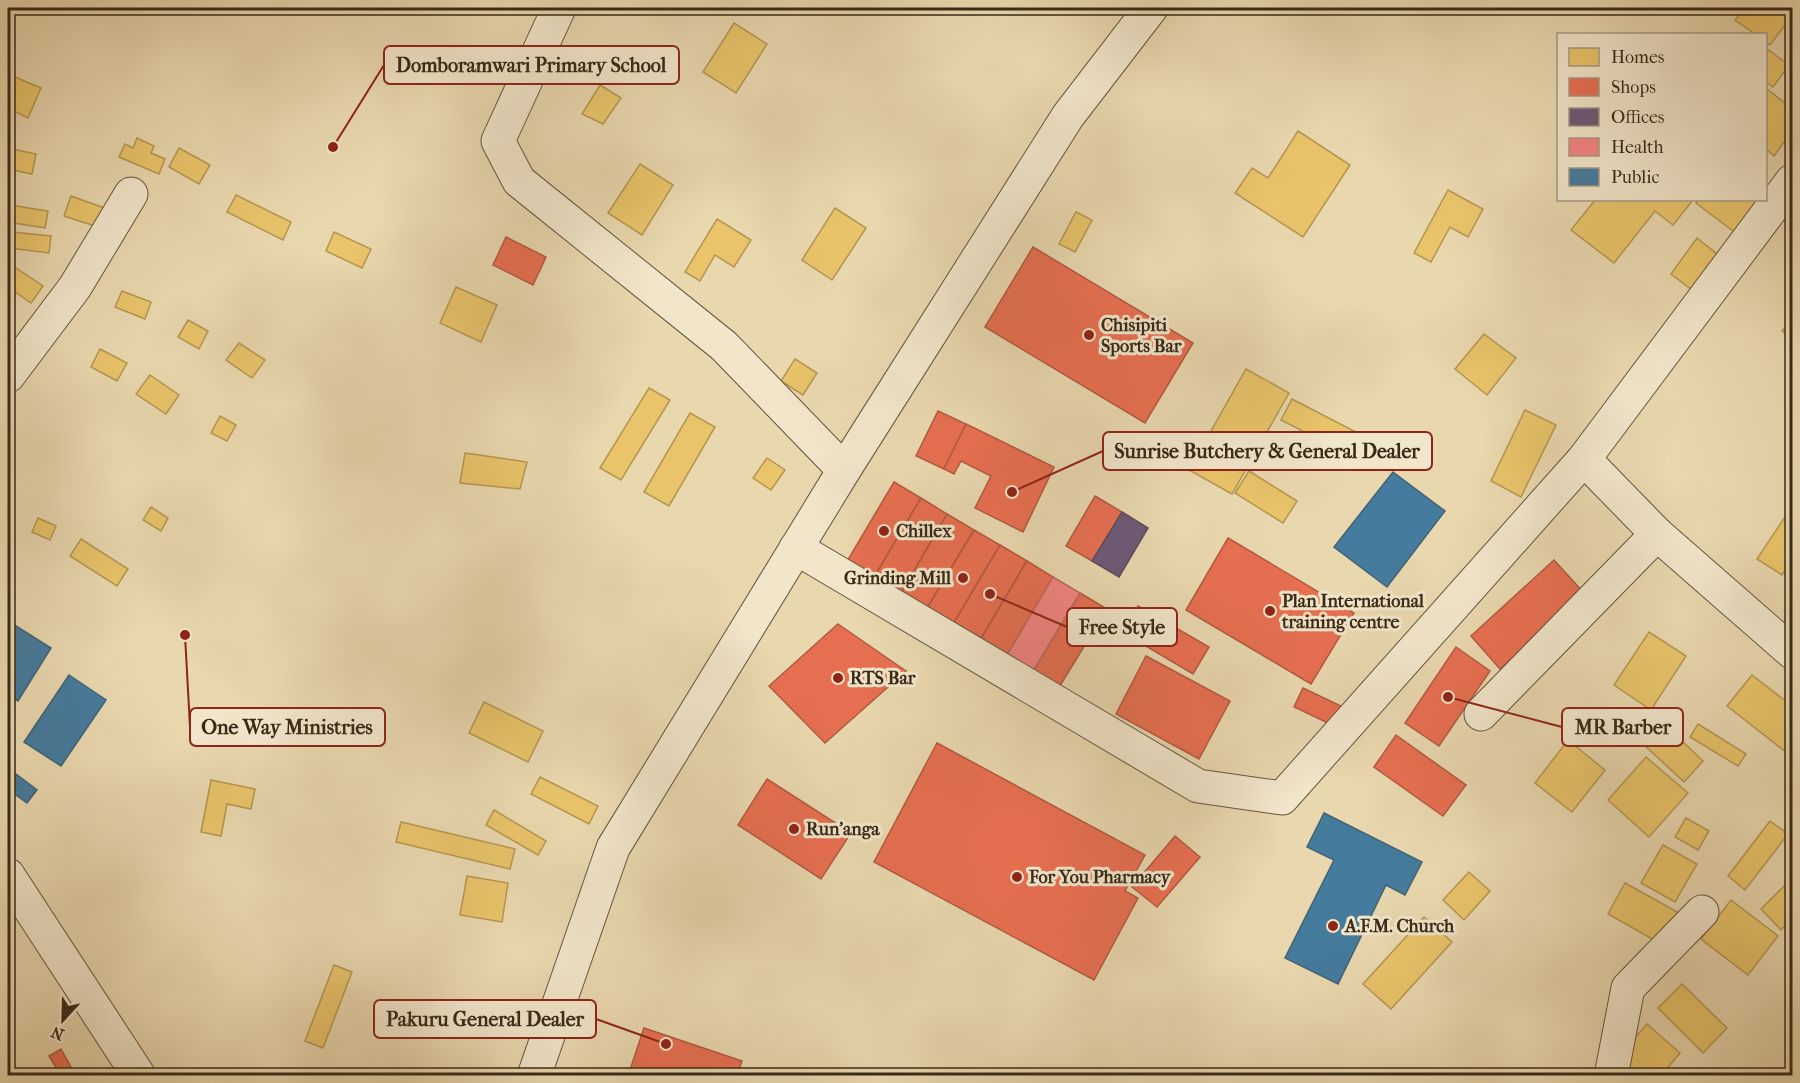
<svg xmlns="http://www.w3.org/2000/svg" width="1800" height="1083" font-family="'IM FELL French Canon',serif">
	<rect width="100%" height="100%" fill="#e9d7ae"/>
	<filter id="stains"><feTurbulence type="fractalNoise" baseFrequency=".00333" numOctaves="4"/><feColorMatrix values="0 0 0 0 .2 0 0 0 0 .09 0 0 0 0 .02 0 0 0 .5 -.17"/></filter>
	<radialGradient id="worn" r=".72"><stop offset=".6" stop-color="#630" stop-opacity="0"/><stop offset="1" stop-color="#630" stop-opacity=".3"/></radialGradient>
	<g fill="#e9c46a" stroke="#b49651" stroke-width="1.5">
		<path d="M1744,8H1780L1792,16L1770,45L1766,42V34H1755L1735,20Z"/>
		<path d="M734,23L767,44L736,93L703,72Z"/>
		<path d="M1766,48L1789,65L1773,87L1766,82Z"/>
		<path d="M8,74L41,88L28,118L8,108Z"/>
		<path d="M600,85L621,98L603,124L582,114Z"/>
		<path d="M1766,88L1792,109V131L1774,156L1766,149Z"/>
		<path d="M1298,131L1350,165L1303,237L1235,193L1252,168L1268,178Z"/>
		<path d="M137,138L154,146L151,153L165,159L159,174L119,157L125,144L133,148Z"/>
		<path d="M179,148L210,165L199,184L169,167Z"/>
		<path d="M12,149L36,154L32,174L8,169Z"/>
		<path d="M640,164L673,185L642,235L608,213Z"/>
		<path d="M1448,190L1483,209L1468,237L1450,227L1431,262L1414,253Z"/>
		<path d="M236,195L291,222L283,240L227,212Z"/>
		<path d="M71,196L110,210L104,229L64,216Z"/>
		<path d="M1595,200H1693L1673,225L1655,211L1614,263L1571,230Z"/>
		<path d="M1698,200H1764L1737,234L1696,203Z"/>
		<path d="M10,205L48,211L45,228L8,222Z"/>
		<path d="M835,208L866,228L832,280L802,260Z"/>
		<path d="M1076,212L1092,220L1075,252L1059,244Z"/>
		<path d="M717,219L751,240L734,267L715,255L700,281L685,272Z"/>
		<path d="M12,232L51,236L49,253L10,248Z"/>
		<path d="M334,232L371,249L362,268L326,251Z"/>
		<path d="M1697,238L1726,261L1700,296L1671,274Z"/>
		<path d="M13,266L43,286L31,303L8,287V274Z"/>
		<path d="M456,287L497,305L481,342L440,323Z"/>
		<path d="M122,291L151,302L145,319L115,307Z"/>
		<path d="M1792,319V339L1782,331Z"/>
		<path d="M188,320L208,331L199,349L178,337Z"/>
		<path d="M1484,334L1516,358L1487,395L1455,369Z"/>
		<path d="M239,343L265,360L252,378L226,360Z"/>
		<path d="M100,349L127,363L117,381L91,367Z"/>
		<path d="M795,359L817,373L803,395L781,381Z"/>
		<path d="M1246,369L1289,393L1232,494L1189,470Z"/>
		<path d="M150,375L179,395L166,414L136,394Z"/>
		<path d="M649,388L670,400L621,480L600,468Z"/>
		<path d="M1292,399L1383,446L1372,467L1281,420Z"/>
		<path d="M1525,410L1556,425L1521,497L1491,481Z"/>
		<path d="M690,413L715,427L669,506L644,492Z"/>
		<path d="M220,416L236,425L227,441L211,433Z"/>
		<path d="M465,453L527,462L520,489L460,483Z"/>
		<path d="M767,458L785,470L771,490L753,478Z"/>
		<path d="M1249,471L1297,501L1283,523L1235,493Z"/>
		<path d="M151,507L168,518L161,531L143,520Z"/>
		<path d="M1787,514L1792,517V559L1782,575L1757,559Z"/>
		<path d="M38,518L56,526L50,540L32,532Z"/>
		<path d="M81,539L128,569L117,586L70,556Z"/>
		<path d="M1649,632L1686,656L1651,710L1614,685Z"/>
		<path d="M1752,675L1792,706V745L1787,753L1727,706Z"/>
		<path d="M484,702L543,731L528,762L469,733Z"/>
		<path d="M1663,723L1703,761L1684,782L1643,744Z"/>
		<path d="M1698,724L1746,754L1738,766L1690,737Z"/>
		<path d="M1568,740L1605,770L1572,812L1535,783Z"/>
		<path d="M1646,757L1688,793L1649,837L1608,800Z"/>
		<path d="M540,777L598,806L589,824L531,794Z"/>
		<path d="M211,780L255,789L251,809L227,804L221,836L201,832Z"/>
		<path d="M494,810L546,841L538,855L486,825Z"/>
		<path d="M1686,818L1709,831L1698,850L1675,837Z"/>
		<path d="M1770,821L1788,834L1745,890L1728,876Z"/>
		<path d="M401,822L515,849L510,869L396,842Z"/>
		<path d="M1663,845L1697,864L1675,902L1641,883Z"/>
		<path d="M1469,872L1490,891L1464,920L1443,900Z"/>
		<path d="M467,876L508,883L502,922L460,915Z"/>
		<path d="M1792,878V919L1781,930L1761,909Z"/>
		<path d="M1625,883L1679,913L1661,944L1608,914Z"/>
		<path d="M1731,900L1778,936L1748,975L1701,939Z"/>
		<path d="M1424,917L1452,942L1391,1009L1363,984Z"/>
		<path d="M334,965L352,972L323,1048L305,1041Z"/>
		<path d="M1682,984L1727,1028L1703,1053L1658,1008Z"/>
		<path d="M1647,1024L1680,1053L1661,1076H1633L1615,1060Z"/>
	</g>
	<g fill="#e76f51" stroke="#b25a40" stroke-width="1.5">
		<path d="M506,237L546,257L533,285L493,265Z"/>
		<path d="M1033,247L1193,343L1145,423L985,327Z"/>
		<path d="M938,411L966,424L944,469L916,456Z"/>
		<path d="M966,424L1054,467L1023,532L975,508L991,476L961,461L954,474L944,469Z"/>
		<path d="M894,482L921,498L873,579L846,563Z"/>
		<path d="M1095,496L1122,512L1092,561L1066,546Z"/>
		<path d="M921,498L947,514L900,595L873,579Z"/>
		<path d="M947,514L974,530L926,610L900,595Z"/>
		<path d="M974,530L1000,545L952,626L926,610Z"/>
		<path d="M1228,538L1354,613L1311,684L1186,610Z"/>
		<path d="M1000,545L1027,561L979,642L952,626Z"/>
		<path d="M1554,560L1584,593L1500,669L1471,636Z"/>
		<path d="M1027,561L1053,577L1006,657L979,642Z"/>
		<path d="M1080,593L1107,609L1058,689L1032,673Z"/>
		<path d="M1138,606L1209,647L1193,674L1122,632Z"/>
		<path d="M838,624L906,671L825,743L769,686Z"/>
		<path d="M1456,647L1490,671L1439,746L1405,723Z"/>
		<path d="M1146,656L1230,701L1199,759L1116,714Z"/>
		<path d="M1303,688L1341,706L1332,725L1294,707Z"/>
		<path d="M1396,735L1466,785L1443,816L1374,767Z"/>
		<path d="M937,743L1145,855L1125,891L1138,898L1094,980L874,862Z"/>
		<path d="M767,779L851,833L821,879L738,825Z"/>
		<path d="M1175,836L1200,857L1157,907L1132,887Z"/>
		<path d="M644,1028L742,1061L737,1076H628Z"/>
		<path d="M61,1049L76,1076H61L49,1056Z"/>
	</g>
	<path fill="#6d597a" stroke="#5d4b5d" stroke-width="1.5" d="M1122,512L1148,528L1119,577L1092,561Z"/>
	<path fill="#f28482" stroke="#ba6962" stroke-width="1.5" d="M1053,577L1080,593L1032,673L1006,657Z"/>
	<g fill="#457b9d" stroke="#416375" stroke-width="1.5">
		<path d="M1393,472L1445,511L1387,587L1334,547Z"/>
		<path d="M8,621L51,648L18,701L8,695Z"/>
		<path d="M69,675L106,700L61,766L24,742Z"/>
		<path d="M8,768L37,790L27,803L8,789Z"/>
		<path d="M1324,813L1422,862L1405,895L1386,885L1338,984L1285,958L1334,860L1307,847Z"/>
	</g>
	<g fill="none" stroke-linecap="round" stroke-linejoin="round">
		<defs>
			<g id="minor">
				<path d="M559,8L498,141L519,181L724,346L844,470"/>
				<path d="M8,376L75,287L131,194"/>
				<path d="M1584,459L1657,534L1792,652"/>
				<path d="M796,548L1198,786L1282,798L1584,459L1792,181"/>
				<path d="M1481,714L1657,534"/>
				<path d="M8,875L139,1076"/>
				<path d="M534,1076L613,848L844,470L1068,116L1151,8"/>
				<path d="M1611,1076L1628,988L1702,912"/>
			</g>
		</defs>
		<use href="#minor" stroke="#64553e" stroke-width="35"/>
		<use href="#minor" stroke="#f1e5ca" stroke-width="33"/>
	</g>
	<g fill="#8f2418" stroke="#f1e5ca" stroke-width="2">
		<circle cx="1089" cy="335" r="6"/>
		<circle cx="884" cy="531" r="6"/>
		<circle cx="963" cy="578" r="6"/>
		<circle cx="1270" cy="611" r="6"/>
		<circle cx="838" cy="678" r="6"/>
		<circle cx="794" cy="829" r="6"/>
		<circle cx="1017" cy="877" r="6"/>
		<circle cx="1333" cy="926" r="6"/>
	</g>
	<g text-anchor="middle" stroke-width="6" stroke-linejoin="round" paint-order="stroke">
		<g font-size="18" font-weight="bold" fill="#382a18" stroke="#f1e5ca" text-anchor="start">
			<text x="1101" y="331">Chisipiti<tspan x="1101" dy="21">Sports Bar</tspan></text>
			<text x="896" y="537">Chillex</text>
			<text x="951" y="584" text-anchor="end">Grinding Mill</text>
			<text x="1282" y="607">Plan International<tspan x="1282" dy="21">training centre</tspan></text>
			<text x="850" y="684">RTS Bar</text>
			<text x="806" y="835">Run'anga</text>
			<text x="1029" y="883">For You Pharmacy</text>
			<text x="1345" y="932">A.F.M. Church</text>
		</g>
	</g>
	<path fill="none" stroke="#8f2418" stroke-width="2" d="M333 147L384 65M1012 492L1103 451M990 594L1067 627M1448 697L1562 727M185 635L190 727M666 1044L596 1019"/>
	<g fill="#8f2418" stroke="#f1e5ca" stroke-width="2">
		<circle cx="333" cy="147" r="6"/>
		<circle cx="1012" cy="492" r="6"/>
		<circle cx="990" cy="594" r="6"/>
		<circle cx="1448" cy="697" r="6"/>
		<circle cx="185" cy="635" r="6"/>
		<circle cx="666" cy="1044" r="6"/>
	</g>
	<g fill="#f1e5ca" stroke="#8f2418" stroke-width="2">
		<rect x="384" y="46" width="295" height="38" rx="6"/>
		<rect x="1103" y="432" width="329" height="38" rx="6"/>
		<rect x="1067" y="608" width="110" height="38" rx="6"/>
		<rect x="1562" y="708" width="121" height="38" rx="6"/>
		<rect x="190" y="708" width="195" height="38" rx="6"/>
		<rect x="374" y="1000" width="222" height="38" rx="6"/>
	</g>
	<g font-size="20" text-anchor="middle" font-weight="bold" fill="#382a18">
		<text x="531" y="72">Domboramwari Primary School</text>
		<text x="1267" y="458">Sunrise Butchery &amp; General Dealer</text>
		<text x="1122" y="634">Free Style</text>
		<text x="1623" y="734">MR Barber</text>
		<text x="287" y="734">One Way Ministries</text>
		<text x="485" y="1026">Pakuru General Dealer</text>
	</g>
	<rect width="1800" height="1083" fill="none" stroke="#e9d7ae" stroke-width="30"/>
	<rect x="9" y="9" width="1782" height="1065" fill="none" stroke="#382a18" stroke-width="3"/>
	<rect x="15" y="15" width="1770" height="1053" fill="none" stroke="#382a18" stroke-width="1.5"/>
	<rect x="1557" y="33" width="210" height="168" fill="#f1e5ca" stroke="#a79a83" stroke-width="1.5"/>
	<rect x="1569" y="48" width="30" height="18" fill="#e9c46a" stroke="#a79a83" stroke-width="1.5"/>
	<text x="1611" y="63" font-size="18" fill="#382a18">Homes</text>
	<rect x="1569" y="78" width="30" height="18" fill="#e76f51" stroke="#a79a83" stroke-width="1.5"/>
	<text x="1611" y="93" font-size="18" fill="#382a18">Shops</text>
	<rect x="1569" y="108" width="30" height="18" fill="#6d597a" stroke="#a79a83" stroke-width="1.5"/>
	<text x="1611" y="123" font-size="18" fill="#382a18">Offices</text>
	<rect x="1569" y="138" width="30" height="18" fill="#f28482" stroke="#a79a83" stroke-width="1.5"/>
	<text x="1611" y="153" font-size="18" fill="#382a18">Health</text>
	<rect x="1569" y="168" width="30" height="18" fill="#457b9d" stroke="#a79a83" stroke-width="1.5"/>
	<text x="1611" y="183" font-size="18" fill="#382a18">Public</text>
	<g transform="translate(63 1020) rotate(202)" stroke="#f1e5ca" stroke-width="4.5" paint-order="stroke">
	<path d="M0-4.5L10 22L0 15L-10 22Z" fill="#382a18"/>
	<text y="-9" font-size="16" font-weight="bold" text-anchor="middle" fill="#382a18">N</text>
	</g>
	<rect width="100%" height="100%" filter="url(#stains)"/>
	<rect width="100%" height="100%" fill="url(#worn)"/>
</svg>
